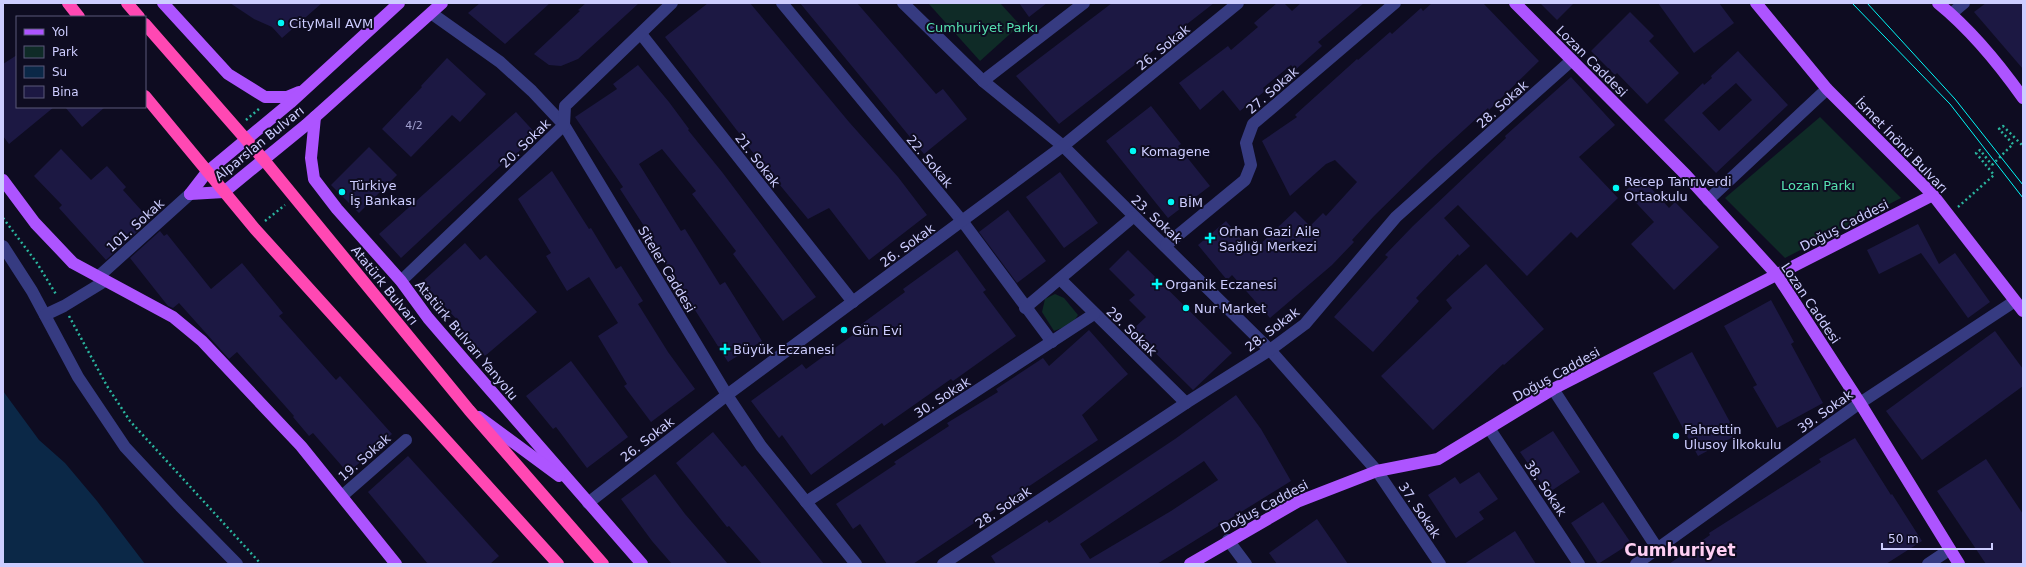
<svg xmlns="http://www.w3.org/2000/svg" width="2026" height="567" font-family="'DejaVu Sans',sans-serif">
	<rect width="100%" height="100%" fill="#0e0c21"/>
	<g fill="#0f2b27">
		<path d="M928,3H1000L1020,25L980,61Z"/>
		<path d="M1820,117L1901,198L1785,258L1725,198Z"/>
		<path d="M1055,294L1064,298L1078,315L1072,324L1054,331L1042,312L1045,299Z"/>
	</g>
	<path fill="#0b2847" d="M3,391L39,440L65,463L97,501L145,564H3Z"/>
	<g fill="#1c1843" fill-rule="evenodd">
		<path d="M230,3H322L282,38L272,27L254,19Z"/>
		<path d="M480,3H550L505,44L468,13Z"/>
		<path d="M586,3H639L578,59L561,66L549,65L534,54L580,11L578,10Z"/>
		<path d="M708,3H750L849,122L898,177L927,215L869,260L829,208L808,219L741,138L742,137L665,37Z"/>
		<path d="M800,3H857L936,94L943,89L967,119L924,154Z"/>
		<path d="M1019,3H1047L1029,17Z"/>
		<path d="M1112,3H1214L1059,124L1016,76Z"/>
		<path d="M1277,3H1284L1292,11L1301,3H1364L1318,42L1322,46L1295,70L1291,65L1263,88L1265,91L1240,111L1223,90L1200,110L1179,83L1228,46L1231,50L1258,27L1254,23Z"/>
		<path d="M1432,3H1483L1539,61L1489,110L1488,108L1432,159L1374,216L1352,240L1354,242L1332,265L1270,318L1232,275L1227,280L1198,245L1226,221L1252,252L1295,211L1310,226L1323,213L1326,216L1357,182L1335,160L1326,164L1290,196L1262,141L1297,117L1295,115L1357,59L1358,60L1390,32L1392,34L1421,8L1423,11Z"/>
		<path d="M1540,3H1574L1557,20Z"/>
		<path d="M1658,3H1719L1734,23L1694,53Z"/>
		<path d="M1986,3H2023V69L1974,12Z"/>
		<path d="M1630,12L1654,36L1649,41L1679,73L1647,104L1617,73L1615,75L1591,51Z"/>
		<path d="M1738,51L1788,105L1716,173L1664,120L1703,83L1704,85L1712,78L1711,76ZM1736,83L1752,100L1719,131L1702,113Z"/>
		<path d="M17,55V107H54L9,144L3,136V64Z"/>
		<path d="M447,58L486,94L460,122L452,115L411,157L382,129L422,87L421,86Z"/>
		<path d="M638,65L669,102L689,129L688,130L722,172L816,297L783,321L733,254L736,251L692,194L696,191L662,149L639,164L681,231L685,229L720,285L725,282L762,341L728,362L655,247L657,246L620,189L623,187L575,117L617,89L613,84Z"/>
		<path d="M1571,77L1615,125L1579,157L1618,198L1577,238L1571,232L1527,276L1458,205L1444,218L1470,246L1459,256L1458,254L1416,298L1419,301L1373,352L1334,317L1388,257L1385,255L1413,226L1506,138L1505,136Z"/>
		<path d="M1151,106L1181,144L1178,146L1210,186L1168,218L1106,141Z"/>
		<path d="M65,107H105L82,127Z"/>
		<path d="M516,112L537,135L504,165L503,163L401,258L379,234Z"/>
		<path d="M369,147L397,175L359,213L331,185Z"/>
		<path d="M61,149L91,180L107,166L126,187L123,190L150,220L106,260L59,208L62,205L34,176Z"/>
		<path d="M552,171L589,229L591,228L616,269L621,266L643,301L638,304L668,352L695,389L651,422L624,386L627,384L598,336L618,323L589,277L567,291L546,256L551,253L518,199Z"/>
		<path d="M1060,172L1098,223L1064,248L1026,197Z"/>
		<path d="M1641,177L1669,208L1675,202L1719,247L1674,290L1631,244L1654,222L1625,191Z"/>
		<path d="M1008,210L1046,261L1017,283L979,232Z"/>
		<path d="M1918,224L1939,264L1955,253L1990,302L1968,318L1921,253L1879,274L1867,250Z"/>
		<path d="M160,231L164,236L167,234L211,289L242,263L283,313L279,316L336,380L340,376L392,434L348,473L313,433L309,436L293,417L294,416L237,352L229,359L179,303L173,308L168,306L130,258Z"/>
		<path d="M465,243L480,260L486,255L537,312L485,356L458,324L460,323L422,282Z"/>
		<path d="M957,250L986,290L983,292L1016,336L953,381L951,379L884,426L882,423L811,475L782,435L779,438L751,401L802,364L806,369L861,329L859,326L905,292L903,289Z"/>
		<path d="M1128,250L1232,353L1193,390L1132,330L1146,317L1129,300L1135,295L1109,269Z"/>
		<path d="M1486,264L1544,329L1504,365L1503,364L1433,430L1381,376L1452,308L1446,300Z"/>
		<path d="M1771,300L1794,342L1791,344L1823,403L1777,428L1753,387L1757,385L1724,326Z"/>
		<path d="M1089,330L1128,374L1082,415L1098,440L913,564H887L860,524L853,529L836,504L896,464L894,462L949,426L947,423L998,392L996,389L1043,358L1049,366Z"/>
		<path d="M1995,331L2023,369V386L1922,460L1886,411Z"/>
		<path d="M1692,352L1737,435L1698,456L1653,373Z"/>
		<path d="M571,361L628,437L587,468L556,427L553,429L526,396Z"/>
		<path d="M1236,395L1261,429L1291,481L1157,564H996L991,556L1047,520L1049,523L1175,439ZM1204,461L1218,480L1171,511L1090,559L1080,544Z"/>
		<path d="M1553,431L1580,472L1548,493L1520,452Z"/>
		<path d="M713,432L742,467L745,465L824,564H762L729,526L727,527L676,463Z"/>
		<path d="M1855,438L1891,495L1892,494L1922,541L1886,564H1669L1710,535L1709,533L1821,462L1819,459Z"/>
		<path d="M408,456L499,556L490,564H428L368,492Z"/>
		<path d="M1986,459L2023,514V564H1986L1937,491Z"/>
		<path d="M1479,472L1498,499L1479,512L1484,519L1456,538L1428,495L1455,477L1460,484Z"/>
		<path d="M655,474L685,514L728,564H672L652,541L621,499Z"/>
		<path d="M1603,502L1631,543L1598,564L1571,523Z"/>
		<path d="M1317,519L1348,564H1277L1269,553Z"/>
		<path d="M1515,531L1536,564H1464Z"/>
	</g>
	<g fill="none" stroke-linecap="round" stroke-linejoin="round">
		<g stroke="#2ab59e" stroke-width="2.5" stroke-dasharray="2 3" stroke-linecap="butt">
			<path d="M246,120L260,108"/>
			<path d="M2013,144L1999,129L2003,126L2023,146"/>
			<path d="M1958,207L1994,175L1976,153L1980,150L1992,165"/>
			<path d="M3,218L37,263L57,296"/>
			<path d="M265,221L285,205"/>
			<path d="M69,316L107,386L130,421L261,564"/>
		</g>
		<g stroke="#363b81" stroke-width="12">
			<path d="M782,3L963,222L1052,342"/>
			<path d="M903,3L983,81L1063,146L1270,350L1377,471L1440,564"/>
			<path d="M431,13L500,62L532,91L564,125L727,395L761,446L856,564"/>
			<path d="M1951,14L1964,3"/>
			<path d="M641,34L853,302"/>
			<path d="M983,81L1084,3"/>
			<path d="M1708,200L1827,89"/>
			<path d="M1166,245L1245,180L1251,165L1246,143L1253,124L1395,3"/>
			<path d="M3,246L32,291L78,377L125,447L180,506L237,564"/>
			<path d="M98,277L190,194"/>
			<path d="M1060,279L1186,403"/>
			<path d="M401,281L564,125L565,106L672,3"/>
			<path d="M1025,308L1133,217"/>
			<path d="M45,315L64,306L105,281"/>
			<path d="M1553,389L1657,548"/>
			<path d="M1489,428L1579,564"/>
			<path d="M342,496L406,440"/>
			<path d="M806,502L1094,314"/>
			<path d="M588,503L727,395L1063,146L1238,3"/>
			<path d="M1228,540L1246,564"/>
			<path d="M943,564L1186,403L1270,350L1305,324L1396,217L1572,60"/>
			<path d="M1636,564L1860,403L2015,301"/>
			<path d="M1928,564L1949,550"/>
		</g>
		<g stroke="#ad54ff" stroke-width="12">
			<path d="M163,3L228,74L265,97H287L299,92"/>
			<path d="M1515,3L1686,175L1777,275L1860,403L1959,564"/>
			<path d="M1756,3L1827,89L1933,195L2023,311"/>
			<path d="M1938,3C1970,29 1999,64 2023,98"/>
			<path d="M315,117L311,158L314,179L337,209L401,281L428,318L465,361L642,564"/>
			<path d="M3,180L35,223L73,263L173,317L202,341L301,446L396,564"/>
			<path d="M190,194L224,192L306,125L442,3"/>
			<path d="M190,194L207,172L290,103L399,3"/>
			<path d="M479,417L559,476"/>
			<path d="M1190,564L1297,502L1377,471L1438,459L1553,389L1933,195"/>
		</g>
		<g stroke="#ff48b3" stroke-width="12">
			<path d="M68,3L79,17"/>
			<path d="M127,3L139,17"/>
			<path d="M145,24L264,160L469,410L603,564"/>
			<path d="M145,96L255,229L558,564"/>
		</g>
		<g stroke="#00f8f6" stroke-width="1">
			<path d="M1852,3L1950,104L2023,198"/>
			<path d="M1867,3L1955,99L2023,185"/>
		</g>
		<path stroke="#2ab59e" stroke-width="2.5" stroke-dasharray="2 3" stroke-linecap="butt" d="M1992,165L2013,144"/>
	</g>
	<g fill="#00f8f6" stroke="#0e0c21" stroke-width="1.5">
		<circle cx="281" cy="23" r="4"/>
		<circle cx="1133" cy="151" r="4"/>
		<circle cx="1616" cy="188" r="4"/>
		<circle cx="342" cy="192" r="4"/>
		<circle cx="1171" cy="202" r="4"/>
		<path d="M1208 232h4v4h4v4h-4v4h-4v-4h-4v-4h4z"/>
		<path d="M1155 278h4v4h4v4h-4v4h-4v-4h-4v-4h4z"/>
		<circle cx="1186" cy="308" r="4"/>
		<circle cx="844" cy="330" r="4"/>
		<path d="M723 343h4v4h4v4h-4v4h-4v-4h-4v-4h4z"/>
		<circle cx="1676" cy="436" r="4"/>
	</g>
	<g text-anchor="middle" stroke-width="4" stroke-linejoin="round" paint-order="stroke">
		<g font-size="11" fill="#a1a0d0">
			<text x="414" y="129">4/2</text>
		</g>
		<g font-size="13" fill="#cdcdff" stroke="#0e0c21" text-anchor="start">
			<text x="289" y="28">CityMall AVM</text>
			<text x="1141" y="156">Komagene</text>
			<text x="1624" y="186">Recep Tanrıverdi<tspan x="1624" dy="15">Ortaokulu</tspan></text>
			<text x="350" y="190">Türkiye<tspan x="350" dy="15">İş Bankası</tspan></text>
			<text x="1179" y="207">BİM</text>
			<text x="1219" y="236">Orhan Gazi Aile<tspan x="1219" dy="15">Sağlığı Merkezi</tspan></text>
			<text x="1165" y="289">Organik Eczanesi</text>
			<text x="1194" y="313">Nur Market</text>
			<text x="852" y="335">Gün Evi</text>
			<text x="733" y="354">Büyük Eczanesi</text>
			<text x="1684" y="434">Fahrettin<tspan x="1684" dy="15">Ulusoy İlkokulu</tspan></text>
		</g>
		<g font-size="13" fill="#56e2b0" stroke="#0e0c21">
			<text x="982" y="32">Cumhuriyet Parkı</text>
			<text x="1818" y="190">Lozan Parkı</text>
		</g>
		<g font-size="13" fill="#cdcdff" stroke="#0e0c21">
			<text transform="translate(1163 47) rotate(-39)" y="5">26. Sokak</text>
			<text transform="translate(1592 61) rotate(45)" y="5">Lozan Caddesi</text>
			<text transform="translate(1272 90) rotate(-41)" y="5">27. Sokak</text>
			<text transform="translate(1502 104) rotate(-42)" y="5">28. Sokak</text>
			<text transform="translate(259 143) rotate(-39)" y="5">Alparslan Bulvarı</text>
			<text transform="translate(525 143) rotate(-44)" y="5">20. Sokak</text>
			<text transform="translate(1902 145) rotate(46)" y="5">İsmet İnönü Bulvarı</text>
			<text transform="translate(758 160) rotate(52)" y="5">21. Sokak</text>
			<text transform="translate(930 161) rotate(50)" y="5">22. Sokak</text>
			<text transform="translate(1157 219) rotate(43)" y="5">23. Sokak</text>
			<text transform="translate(135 225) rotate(-42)" y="5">101. Sokak</text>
			<text transform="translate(1844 225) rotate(-27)" y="5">Doğuş Caddesi</text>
			<text transform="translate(907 245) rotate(-36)" y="5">26. Sokak</text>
			<text transform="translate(667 269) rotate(59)" y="5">Siteler Caddesi</text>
			<text transform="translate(385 285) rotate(51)" y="5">Atatürk Bulvarı</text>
			<text transform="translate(1811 303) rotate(56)" y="5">Lozan Caddesi</text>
			<text transform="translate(1272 329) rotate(-37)" y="5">28. Sokak</text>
			<text transform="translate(1132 331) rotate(44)" y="5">29. Sokak</text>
			<text transform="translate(467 340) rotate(50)" y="5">Atatürk Bulvarı Yanyolu</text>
			<text transform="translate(1556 374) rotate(-29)" y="5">Doğuş Caddesi</text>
			<text transform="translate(942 397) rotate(-33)" y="5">30. Sokak</text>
			<text transform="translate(1825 411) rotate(-35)" y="5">39. Sokak</text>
			<text transform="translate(647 439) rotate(-38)" y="5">26. Sokak</text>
			<text transform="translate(364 457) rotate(-41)" y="5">19. Sokak</text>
			<text transform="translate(1546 488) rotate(56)" y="5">38. Sokak</text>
			<text transform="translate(1264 506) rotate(-28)" y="5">Doğuş Caddesi</text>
			<text transform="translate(1003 507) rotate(-34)" y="5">28. Sokak</text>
			<text transform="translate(1420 510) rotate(56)" y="5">37. Sokak</text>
		</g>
		<g font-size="17" font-weight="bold" fill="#ffcff3" stroke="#0e0c21">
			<text x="1680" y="556">Cumhuriyet</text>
		</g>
	</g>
	<rect width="2026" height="567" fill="none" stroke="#cdcdff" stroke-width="8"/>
	<rect x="16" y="16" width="130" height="92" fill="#0e0c21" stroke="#5a597a"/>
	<rect x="24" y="29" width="20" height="6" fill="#ad54ff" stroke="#5a597a"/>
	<text x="52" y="36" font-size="12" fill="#cdcdff">Yol</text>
	<rect x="24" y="46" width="20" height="12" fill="#0f2b27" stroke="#5a597a"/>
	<text x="52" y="56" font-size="12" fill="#cdcdff">Park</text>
	<rect x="24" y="66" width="20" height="12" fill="#0b2847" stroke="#5a597a"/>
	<text x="52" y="76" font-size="12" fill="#cdcdff">Su</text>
	<rect x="24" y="86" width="20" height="12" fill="#1c1843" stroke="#5a597a"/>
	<text x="52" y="96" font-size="12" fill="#cdcdff">Bina</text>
	<path d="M1882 543v6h110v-6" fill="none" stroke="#cdcdff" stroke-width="2"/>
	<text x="1888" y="543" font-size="12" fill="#cdcdff" stroke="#0e0c21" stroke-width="3" paint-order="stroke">50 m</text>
</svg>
